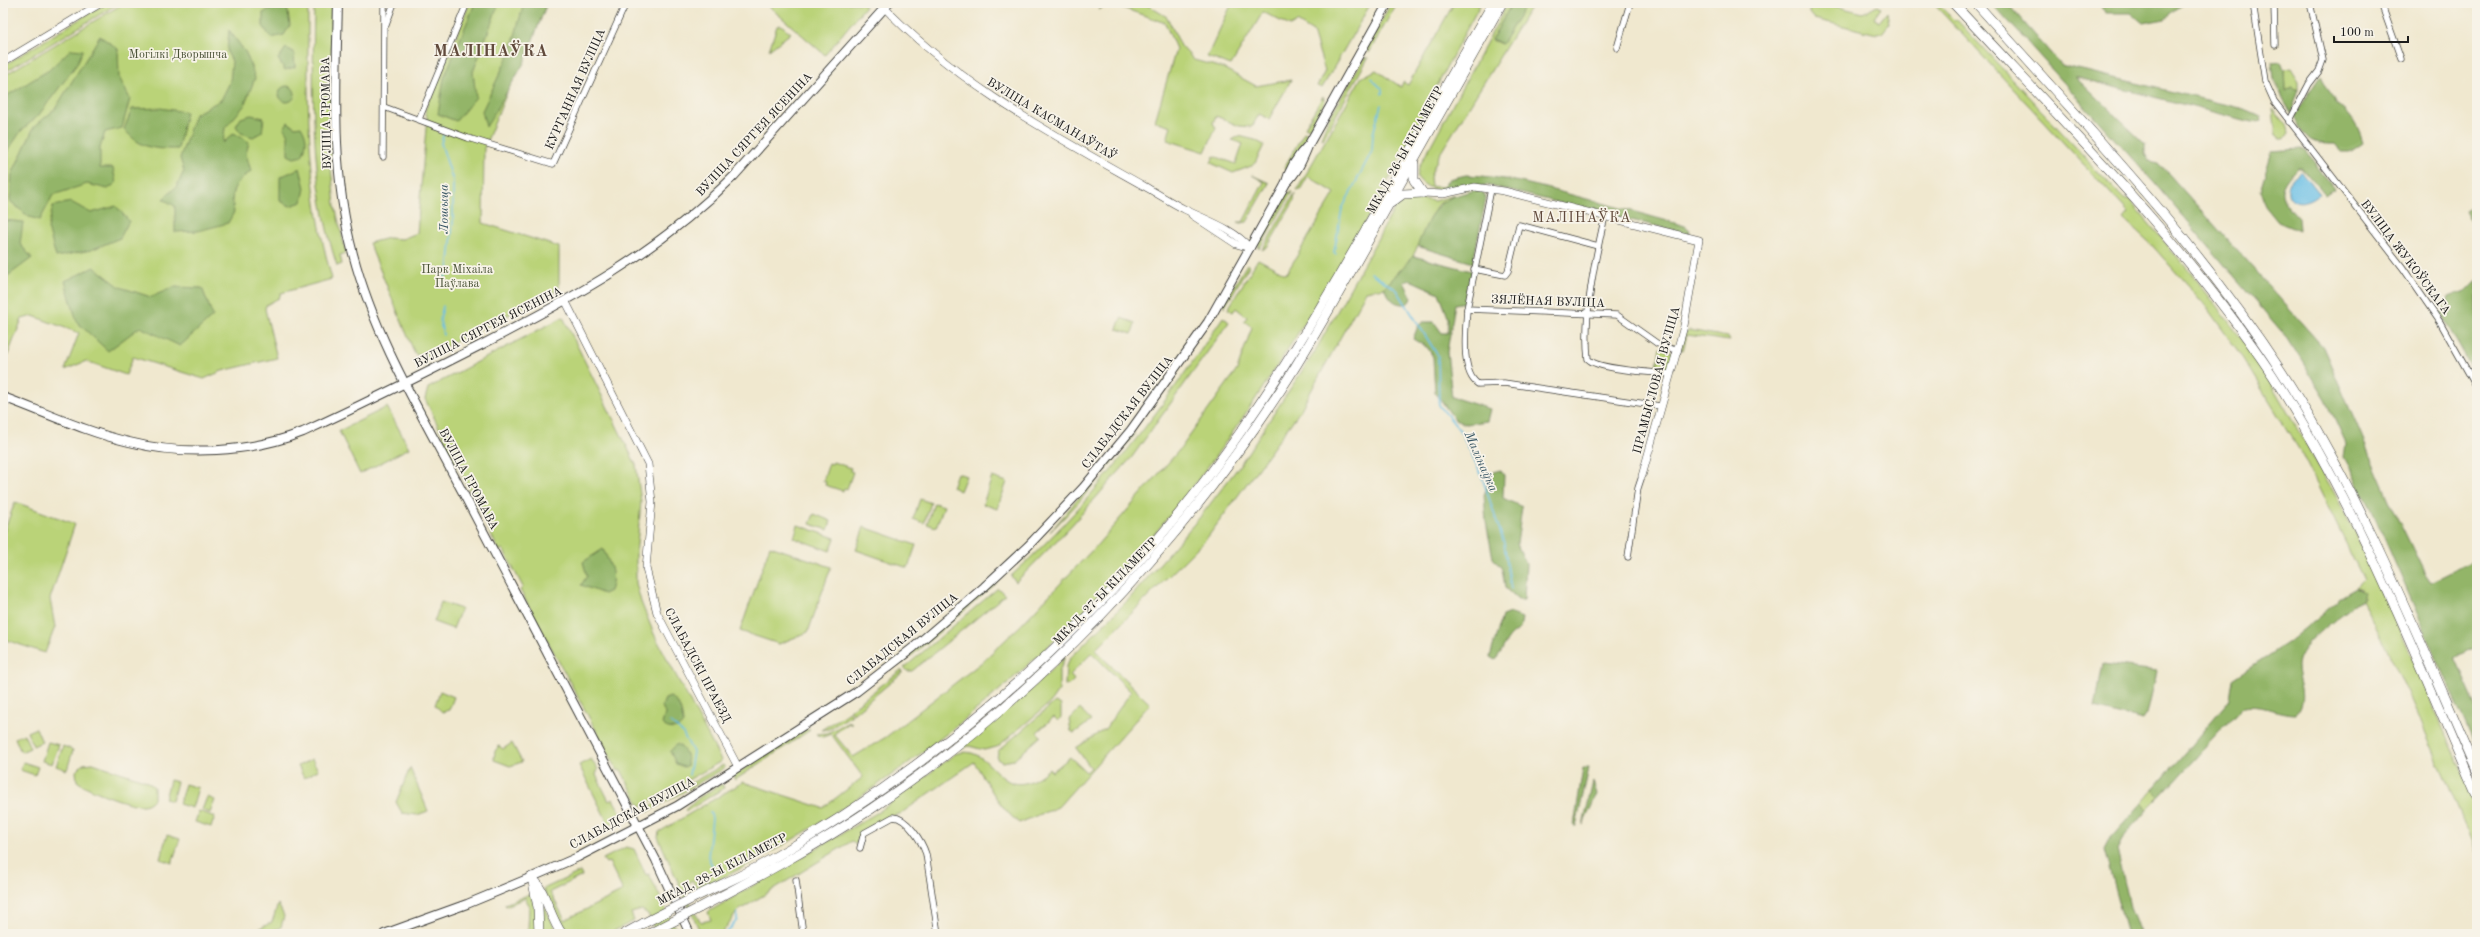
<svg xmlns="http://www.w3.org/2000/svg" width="2480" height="937" font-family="'Old Standard TT',serif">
	<rect width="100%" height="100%" fill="#f7f3e8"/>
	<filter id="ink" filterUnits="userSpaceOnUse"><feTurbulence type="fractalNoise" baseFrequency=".025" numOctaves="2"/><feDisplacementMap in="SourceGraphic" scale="8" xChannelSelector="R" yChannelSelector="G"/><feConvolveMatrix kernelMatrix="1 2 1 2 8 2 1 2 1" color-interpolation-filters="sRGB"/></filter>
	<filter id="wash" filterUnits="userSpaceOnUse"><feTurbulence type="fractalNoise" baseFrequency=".012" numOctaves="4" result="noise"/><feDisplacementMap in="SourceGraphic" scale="16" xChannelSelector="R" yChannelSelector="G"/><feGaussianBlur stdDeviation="0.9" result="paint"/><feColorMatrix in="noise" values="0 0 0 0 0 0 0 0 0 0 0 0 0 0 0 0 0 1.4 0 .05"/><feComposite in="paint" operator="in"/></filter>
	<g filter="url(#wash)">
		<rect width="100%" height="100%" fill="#f0e8cf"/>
		<g fill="#bad378" stroke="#6b784a">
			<path d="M106,3H119L3,73V66Z"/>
			<path d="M124,3H308C308,100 305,184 332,279L281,293L279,298L266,305L265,309L277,358L222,371L204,379L133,357L126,375L86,361L65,370L79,333L33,316L22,319L3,367V76Z"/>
			<path d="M314,3H332L331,167L335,206L346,253L340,255L342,264L337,266C309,180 313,92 314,3Z"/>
			<path d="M470,3H532L533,30L484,148L483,223L559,247V289L425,357L415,354L369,243L388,238L402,239L417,233L427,117L425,110Z"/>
			<path d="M765,3H863L865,7L825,55Z"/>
			<path d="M1102,3C1116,3 1130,6 1144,3L1167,17L1181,46L1194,60L1223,68L1256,86L1291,80L1269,119L1259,114L1252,127L1239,126L1216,116L1213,123L1216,128L1205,152L1167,140L1171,126L1155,121L1176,49L1165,23L1109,3L1099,10Z"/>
			<path d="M1232,3H1371L1322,88L1317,86L1325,71L1313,32L1297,22L1290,26L1263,12L1231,65L1207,57Z"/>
			<path d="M1391,3H1397L1369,53L1366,50Z"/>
			<path d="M1454,3H1481C1431,93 1389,188 1334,275C1283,358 1232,440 1170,515C1047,667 874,806 698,890L692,880L686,885L685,893L699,920L702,922L711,920L708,912L880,811L955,754C996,740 997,814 1049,769L1052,772L1070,757L1086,772L1091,768L1076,748L1105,729L1131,692L1092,653L1070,675L1074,680L1069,685H1065L1066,666L1071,657L1130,598L1200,517L1237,469L1314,353L1397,204L1406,196L1434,201L1455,195L1437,205L1413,256L1384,288L1366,291L1300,411L1207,538L1095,650L1150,704L1058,807L1019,823C997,805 989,785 974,762L900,814L891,816L861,832L856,845L852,841L738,911L721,934H701L658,837L659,832L743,782L823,808L863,777L831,734L823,737L816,734L827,733L849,722H851V725L849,723L834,734L853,757L886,737L982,662L1020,626L1098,544L1181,448L1237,370L1252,327L1244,321L1247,317L1236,308L1233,312L1228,309L1258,259L1286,274L1335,193L1308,176L1300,190H1297L1361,78L1376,70L1401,87L1403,82L1408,85Z"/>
			<path d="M1508,3H1512L1492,40L1501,44L1527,3H1533L1438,157L1430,177L1431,186C1443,189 1483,183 1485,186C1462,189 1433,199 1417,177L1419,167Z"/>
			<path d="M1810,3H1822L1863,13L1877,5L1881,8L1874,18L1879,22L1887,12L1889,24L1882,33L1877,34L1814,19L1809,13Z"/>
			<path d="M1933,3H1941L1940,6L1955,21L1956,19L2124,199L2130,201L2195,278L2255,356L2336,496L2365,553L2477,805V852C2440,767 2406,681 2361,600L2363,597L2361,589L2356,588L2364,580L2302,454L2238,351L2204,304L2150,243L2124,219L2129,213Z"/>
			<path d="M781,25L791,33L769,50L777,26Z"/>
			<path d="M1364,58H1368L1323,139L1321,138L1328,120Z"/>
			<path d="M2291,68L2299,81V90L2292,87L2285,92L2284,69Z"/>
			<path d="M1323,96L1325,102L1309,129L1305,127Z"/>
			<path d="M2273,109L2288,128L2289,133L2284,139H2280L2276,136Z"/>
			<path d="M1304,132L1308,134L1287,170L1284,168Z"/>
			<path d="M1239,136L1255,140L1264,145L1254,165L1233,173L1211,163L1214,156L1236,164L1243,144L1232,140Z"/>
			<path d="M1252,175L1269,183L1247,222L1241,223L1238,222H1243L1264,182Z"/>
			<path d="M1290,192H1292L1259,249L1258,242L1285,195Z"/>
			<path d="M1295,193L1294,201L1268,246L1262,250Z"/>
			<path d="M1247,264L1249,266L1224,308V303Z"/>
			<path d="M563,317L636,465L641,502L636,555V583L641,602L654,634L721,760L720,762L642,806L639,804L621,770L618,771L520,590L523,587L503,549L499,551L425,399L428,388Z"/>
			<path d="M1223,317L1229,322L1132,457L1070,527L1016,582L1011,576C1094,501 1161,410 1223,317Z"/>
			<path d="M1121,318L1135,323L1132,334L1117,329Z"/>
			<path d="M1689,330L1728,337L1730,341L1687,335L1683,350L1681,349L1685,333Z"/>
			<path d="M1660,348L1675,353L1667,372L1660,371L1657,367Z"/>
			<path d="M387,407L409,448L360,474L339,431Z"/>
			<path d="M1133,433L1135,434L1079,502L1050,532Z"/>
			<path d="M833,462L851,468L850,471L853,472L847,489L844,488L843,491L825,485L826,482L823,481L829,463L832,464Z"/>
			<path d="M957,473L966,476L960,491L952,487Z"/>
			<path d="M992,477L1007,482L997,509L983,504Z"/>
			<path d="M920,499L931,503L924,523L913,519Z"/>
			<path d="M15,502L75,524L50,599L55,627L45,653L3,639V534Z"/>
			<path d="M934,503L944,506L936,527L927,524Z"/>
			<path d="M814,514L831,521L828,530L810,524Z"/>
			<path d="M798,525L835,538L830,551L794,538Z"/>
			<path d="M864,527L916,545L908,568L856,550Z"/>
			<path d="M770,546L831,567L808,632L779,644L740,631Z"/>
			<path d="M996,581H999L902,664V660Z"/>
			<path d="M998,588L1005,595L912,671H907L904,668Z"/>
			<path d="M441,602L461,609L453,629L434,622Z"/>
			<path d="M1065,657L1059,672V690L1050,703L997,747L984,750L969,746L959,749L1019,700Z"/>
			<path d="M901,670L903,672L853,714L850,710Z"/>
			<path d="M440,691L454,697L449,710L442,712L435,705Z"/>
			<path d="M1055,702L1061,705V717L1058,721L1054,717L1037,732L1041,736L1014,760L1002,762L997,759L998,751Z"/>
			<path d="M1080,709L1091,721L1074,733L1071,731L1069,720Z"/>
			<path d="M849,712L852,715L850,716L829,729L821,730Z"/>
			<path d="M36,728L42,742L33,746L27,732Z"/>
			<path d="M805,729L810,730L735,780L733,776Z"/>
			<path d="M24,734L30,748L21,752L15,738Z"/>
			<path d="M48,742L59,745L52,764L42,761Z"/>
			<path d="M512,743L522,762L510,766L494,760L495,751L499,746L503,749Z"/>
			<path d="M63,746L73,750L67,770L56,766Z"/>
			<path d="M312,759L318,770L304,778L298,766Z"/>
			<path d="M591,759L598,769L596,775L609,801L613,799L623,817L609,825L579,765Z"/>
			<path d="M23,762L38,767L35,775L20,770Z"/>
			<path d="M93,763L147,781L154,787V799C150,803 147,805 141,805C129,805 86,789 77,781L76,771L83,764Z"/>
			<path d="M723,765L725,768L648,812L649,807Z"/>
			<path d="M410,768L428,811L417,815L402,813L396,802Z"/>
			<path d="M170,780L177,782L172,801L165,799Z"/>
			<path d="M185,784L198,788L192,808L179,804Z"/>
			<path d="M722,784L724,788L687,811L685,810L700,797Z"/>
			<path d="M2153,790L2160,797L2147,810L2141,804Z"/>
			<path d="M207,797L215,800L210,813L202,810Z"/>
			<path d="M199,811L215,817L211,827L195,822Z"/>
			<path d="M167,835L180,839L172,863L160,859Z"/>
			<path d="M626,847L634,849L646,875L649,874L678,934H656L648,914L642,910L631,913L634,921L608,934H567L543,889L580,872L582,876L550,892L565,920L623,891L609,862L606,863L603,859Z"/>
			<path d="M536,889L558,934H541Z"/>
			<path d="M530,894L537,913L536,934H521L528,930L529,905L525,898L506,906L505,904Z"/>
			<path d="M278,904L284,916L281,927L266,934H249L272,922Z"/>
		</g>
		<g fill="#93b568" stroke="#586842">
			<path d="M475,3H499L473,72L476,97L456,121L438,114L444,78Z"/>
			<path d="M524,3H547L524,63L486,127L482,111L511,50Z"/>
			<path d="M1512,3H1527L1502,44L1492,39Z"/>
			<path d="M1992,3H2007L2061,65L2244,109L2260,116V120L2252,122L2075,77L2145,144V154L2149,161L2159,163L2323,347L2389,500L2424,572L2431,582L2477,559V646L2455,657L2477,708V750L2371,508L2344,457L2346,443L2326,400L2288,339L2155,184Z"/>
			<path d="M2097,3H2184L2165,19L2143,23L2131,13H2106Z"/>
			<path d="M274,6L287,7L290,25L284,35L271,38L263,26V13Z"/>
			<path d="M229,30L246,53L255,78L244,106L225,128L223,143L234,133L249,142L246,154L251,171C233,185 230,190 234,212L228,223L198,231L175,232V206L163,199L177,186L184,171L180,158L195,114L221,100L230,82L232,61L227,52Z"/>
			<path d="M100,36L118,49L119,77L130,99L122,128L105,132L100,148V168H113L116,183L108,189L87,184L53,195L40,220L29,217L10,201L12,174L34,127L55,109Z"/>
			<path d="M286,48L294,52L295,67L285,70L278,59Z"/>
			<path d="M71,49L83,50L77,64L38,116L21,131L3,158V98L49,70Z"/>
			<path d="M2281,61L2284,69L2285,91L2292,87L2299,90L2291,114L2274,80L2272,62Z"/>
			<path d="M2320,76C2323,87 2334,93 2336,104C2351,114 2358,126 2363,143L2350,152H2342L2335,144C2310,145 2307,138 2294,117Z"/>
			<circle cx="287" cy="94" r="8"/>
			<path d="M160,108L186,112L178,149C153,149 141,149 124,129L132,109Z"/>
			<path d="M251,115L264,118L262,132L253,137L241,133L236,126L241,118Z"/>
			<path d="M288,122L295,127L301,126C307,136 308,144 302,156L294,158L288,155V135L284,128Z"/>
			<path d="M2301,149L2305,150L2334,189L2326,195L2302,167H2298C2276,189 2277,196 2298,218L2299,231L2278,222L2265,206L2260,191L2272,151Z"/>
			<path d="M300,168L305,188L302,202L290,206L280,201V177Z"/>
			<path d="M1466,175C1503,176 1537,186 1572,195C1610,205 1647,215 1685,226L1690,230L1689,234L1486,185L1442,189L1449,179Z"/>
			<path d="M1476,190L1482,191L1486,198L1473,263L1417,246C1434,208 1433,200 1476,190Z"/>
			<path d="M71,202L91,213L116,206L129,221L120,238L91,250L56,257L48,228L53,206Z"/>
			<path d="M2477,204V236L2465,211Z"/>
			<path d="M3,220L23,222L20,244L32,258L9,275L3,277Z"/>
			<path d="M1413,256L1472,271L1466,302L1455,304L1447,352L1452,397L1490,409L1487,421L1466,424L1455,420L1435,392L1433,357L1428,348L1413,339L1418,326L1423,322H1434L1442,333H1448V317L1439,293L1410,280L1404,282L1412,298L1407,304C1393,305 1391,299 1384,288Z"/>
			<path d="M94,267L120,287L151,297L174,287L202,288L213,316L180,346L140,327L108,351L77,322L65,281Z"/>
			<path d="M2477,279V376H2476L2441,314L2449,297L2465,291Z"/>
			<path d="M1500,470L1504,475L1503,498L1522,507L1517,544L1526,564L1524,600H1518L1505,588L1502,569L1493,558L1486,522L1484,495L1493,472Z"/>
			<path d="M603,549C610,564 616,574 610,591L604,594L581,585L587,576L583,562Z"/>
			<path d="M2356,588L2364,592L2361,600C2345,612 2303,642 2298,660C2293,678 2310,694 2296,714C2278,714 2258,702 2241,708L2160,797L2153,790L2230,699L2233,679L2288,642L2338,601L2339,598Z"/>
			<path d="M1510,613L1522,618L1520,629C1503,639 1506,648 1495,660L1490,657L1502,616Z"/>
			<path d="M2103,664L2157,671L2147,714L2143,720L2095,708Z"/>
			<path d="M670,697C680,701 682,714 683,723C678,731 668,730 662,724L665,714L662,706L665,699Z"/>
			<path d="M677,744C685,749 688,756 687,766L684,767L676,764L670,751Z"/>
			<path d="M1583,768H1589L1576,826H1574Z"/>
			<path d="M1593,782L1597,794L1583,825Z"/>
			<path d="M2141,804L2147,810L2122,839L2117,849L2130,907L2141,934H2127L2104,850L2109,840Z"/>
		</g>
		<path fill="#69bfe6" stroke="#426e81" d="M2301,170L2320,194C2303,210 2281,203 2290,182C2292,177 2298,174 2301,170Z"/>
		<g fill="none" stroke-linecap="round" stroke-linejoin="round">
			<g stroke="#69bfe6" stroke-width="1.5">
				<path d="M1371,78L1382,89V94"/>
				<path d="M1336,254L1334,252L1342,209L1372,151L1373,134L1381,105"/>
				<path d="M1371,273L1397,290L1438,356L1439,405L1461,432L1481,474L1504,543L1511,589"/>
				<path d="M441,284L448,272L453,222V181L441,143L444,133"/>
				<path d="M443,335L440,320L443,306"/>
				<path d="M670,722L682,732L693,752L689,775"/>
				<path d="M710,812L712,818L708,857L713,868"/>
				<path d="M726,934L737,920V913"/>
			</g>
		</g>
	</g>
	<g filter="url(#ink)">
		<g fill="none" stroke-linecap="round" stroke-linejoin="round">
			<defs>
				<g id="minor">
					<path d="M2253,3L2265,81L2274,101L2403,268L2440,322L2477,388"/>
					<path d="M2274,3L2275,45"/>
					<path d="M2381,3L2401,59"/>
					<path d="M386,25L394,3"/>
					<path d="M1617,48L1630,3"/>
					<path d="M384,107L468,138L553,164L626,3"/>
					<path d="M419,119L467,3"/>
					<path d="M2289,122L2309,84L2319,71L2323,60L2310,3"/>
					<path d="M383,157L384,3"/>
					<path d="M1605,216C1595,259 1583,315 1588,359C1598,370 1653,372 1669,374"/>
					<path d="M1474,269L1505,275L1508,271L1519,225L1598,246"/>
					<path d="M1467,309L1491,189"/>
					<path d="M1660,406L1504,383L1478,384C1460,372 1466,328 1467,309L1617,315L1658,344L1678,351"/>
					<path d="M1628,557L1638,488L1642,476"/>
					<path d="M860,848L864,833L893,817C907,817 922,842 926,854L938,934"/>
					<path d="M796,880L803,934"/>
				</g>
				<g id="tertiary">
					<path d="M880,3C955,83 1050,133 1144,186C1158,194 1172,203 1186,210C1209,221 1234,229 1250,248"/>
					<path d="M3,62L101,3"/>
					<path d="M1423,193L1443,194L1475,187L1504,191L1699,240L1684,326L1642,476"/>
					<path d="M1192,215L1236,244L1250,248"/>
					<path d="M566,302L648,464L652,502L646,568L657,613L738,767"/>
				</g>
				<g id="secondary">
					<path d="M338,3C336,87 331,172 353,254C375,338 422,415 462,491C526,614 592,737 656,860L690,934"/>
					<path d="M1285,184C1297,173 1303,159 1309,144L1388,3"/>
					<path d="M3,397C44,412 86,432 129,442C184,456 249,453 303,432C362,405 420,376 479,346C575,297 656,254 734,176L889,3"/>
					<path d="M384,934L467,904L532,877L578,857L677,806L856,692L914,647L984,587L1028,546L1083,488L1131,430L1208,322L1285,185C1289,169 1297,156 1309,144"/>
				</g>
				<g id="trunk">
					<path d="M1953,3C2064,123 2183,240 2273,376C2358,507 2415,654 2477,796"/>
					<path d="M1976,3C2082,122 2193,236 2281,371C2362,496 2417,635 2477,771"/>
					<path d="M1414,164V180L1423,193"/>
					<path d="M1391,203L1403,194L1423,193"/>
					<path d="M532,877C547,894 549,916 562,934"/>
					<path d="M532,877L538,907L539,934"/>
					<path d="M695,897C717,886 740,877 761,865C951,759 1120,606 1244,427C1337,292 1411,144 1493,3"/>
					<path d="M699,908C758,877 816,846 871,809C1034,700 1172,554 1280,391C1312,342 1340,291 1368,241C1413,162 1457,82 1502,3"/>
					<path d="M624,934L644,923"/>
				</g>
			</defs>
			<use href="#minor" stroke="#3c3b37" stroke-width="7"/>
			<use href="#tertiary" stroke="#3c3b37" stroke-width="8"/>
			<use href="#secondary" stroke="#3c3b37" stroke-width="10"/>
			<use href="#trunk" stroke="#3c3b37" stroke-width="10"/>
			<use href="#minor" stroke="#fff" stroke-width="5.5"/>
			<use href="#tertiary" stroke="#fff" stroke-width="7"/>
			<use href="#secondary" stroke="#fff" stroke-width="8"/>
			<use href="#trunk" stroke="#fff" stroke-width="9"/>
			<defs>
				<g id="trunk-bridge">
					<path d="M644,923L695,897"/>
					<path d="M649,934L699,908"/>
				</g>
			</defs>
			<use href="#trunk-bridge" stroke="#3c3b37" stroke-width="10" stroke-linecap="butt"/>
			<use href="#trunk-bridge" stroke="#fff" stroke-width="9"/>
		</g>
	</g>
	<g text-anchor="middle" stroke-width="3.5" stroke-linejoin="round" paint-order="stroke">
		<g font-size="12" fill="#4b5338" stroke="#f7f3e8">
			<text x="178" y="58">Могілкі Дворышча</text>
			<text x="457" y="273">Парк Міхаіла<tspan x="457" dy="14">Паўлава</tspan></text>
		</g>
		<g font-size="12" fill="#1c1c1c" stroke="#f7f3e8">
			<text transform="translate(575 89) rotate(-66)" y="4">КУРГАННАЯ ВУЛІЦА</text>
			<text transform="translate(326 113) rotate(-91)" y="4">ВУЛІЦА ГРОМАВА</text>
			<text transform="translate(1052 119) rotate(31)" y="4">ВУЛІЦА КАСМАНАЎТАЎ</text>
			<text transform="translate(754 134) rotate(-47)" y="4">ВУЛІЦА СЯРГЕЯ ЯСЕНІНА</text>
			<text transform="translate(1405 150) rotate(-61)" y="4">МКАД, 26-Ы КІЛАМЕТР</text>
			<text transform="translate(2406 257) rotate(53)" y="4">ВУЛІЦА ЖУКОЎСКАГА</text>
			<text transform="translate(1548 301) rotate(2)" y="4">ЗЯЛЁНАЯ ВУЛІЦА</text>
			<text transform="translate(488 327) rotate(-27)" y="4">ВУЛІЦА СЯРГЕЯ ЯСЕНІНА</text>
			<text transform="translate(1656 380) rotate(-75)" y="4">ПРАМЫСЛОВАЯ ВУЛІЦА</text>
			<text transform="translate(1127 412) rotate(-52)" y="4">СЛАБАДСКАЯ ВУЛІЦА</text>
			<text transform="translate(469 479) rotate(62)" y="4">ВУЛІЦА ГРОМАВА</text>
			<text transform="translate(1105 591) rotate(-46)" y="4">МКАД, 27-Ы КІЛАМЕТР</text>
			<text transform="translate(902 639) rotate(-39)" y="4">СЛАБАДСКАЯ ВУЛІЦА</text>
			<text transform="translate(698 665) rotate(62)" y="4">СЛАБАДСКІ ПРАЕЗД</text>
			<text transform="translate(632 813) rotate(-28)" y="4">СЛАБАДСКАЯ ВУЛІЦА</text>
			<text transform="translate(722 869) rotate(-27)" y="4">МКАД, 28-Ы КІЛАМЕТР</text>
		</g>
		<g font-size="13" font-style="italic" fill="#375563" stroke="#f7f3e8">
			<text transform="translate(443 209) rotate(-90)" y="5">Лошыца</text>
			<text transform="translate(1482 461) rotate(66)" y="5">Малінаўка</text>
		</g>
		<g font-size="14" letter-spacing="1" fill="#614a3c" stroke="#f7f3e8">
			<text x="1582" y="222">МАЛІНАЎКА</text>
		</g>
		<g font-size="16" font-weight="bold" letter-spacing="1" fill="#614a3c" stroke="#f7f3e8">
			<text x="491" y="56">МАЛІНАЎКА</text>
		</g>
	</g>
	<rect width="2480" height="937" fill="none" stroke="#f7f3e8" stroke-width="16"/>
	<path d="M2334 36v6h74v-6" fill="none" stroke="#1c1c1c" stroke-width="2"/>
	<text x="2340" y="36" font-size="12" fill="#1c1c1c" stroke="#f7f3e8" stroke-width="3" paint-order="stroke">100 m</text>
</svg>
